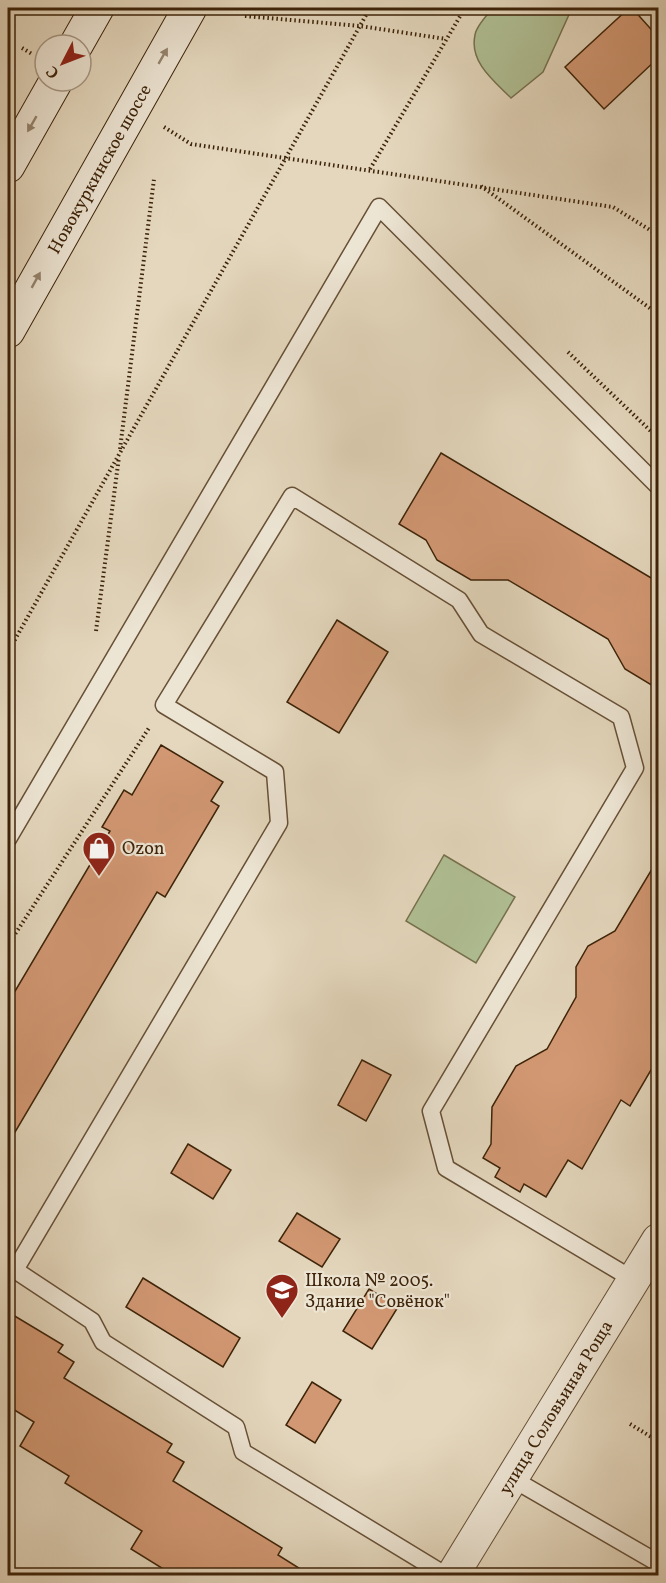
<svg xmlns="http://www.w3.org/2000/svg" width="666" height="1583" font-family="Vollkorn,serif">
	<rect width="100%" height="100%" fill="#e4d7bd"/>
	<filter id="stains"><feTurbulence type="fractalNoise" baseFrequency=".00333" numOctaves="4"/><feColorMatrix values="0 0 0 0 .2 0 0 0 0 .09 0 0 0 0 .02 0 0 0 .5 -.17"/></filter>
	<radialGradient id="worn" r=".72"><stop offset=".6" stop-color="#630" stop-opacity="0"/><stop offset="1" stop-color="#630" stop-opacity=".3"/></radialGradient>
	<g fill="#b0bf94" stroke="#76714e" stroke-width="1.5">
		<path d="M493,8H572L543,72L511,98C494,81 469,62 475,35C476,26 487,15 493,8Z"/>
		<path d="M444,855L515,897L476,963L406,921Z"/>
	</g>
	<g fill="#d29873" stroke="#3d2309" stroke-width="1.5">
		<path d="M629,8H632L658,37V58L604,109L565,67Z"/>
		<path d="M441,453L658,582V689L625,669L608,639L508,580H471L437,560L426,540L399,524Z"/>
		<path d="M337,620L388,652L339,733L287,702Z"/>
		<path d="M161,745L223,782L211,801L219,806L165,897L157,892L8,1144V1003L110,831L102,827L124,790L132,795Z"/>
		<path d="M658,859V1058L630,1106L621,1100L582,1169L568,1160L546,1197L524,1184L520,1192L495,1177L500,1168L483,1158L491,1144L492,1107L516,1066L547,1049L576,997V967L588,946L615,931Z"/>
		<path d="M362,1060L391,1075L366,1121L338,1105Z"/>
		<path d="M188,1144L231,1170L213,1199L171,1173Z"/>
		<path d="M297,1213L340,1239L322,1267L279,1241Z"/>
		<path d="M143,1278L240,1338L223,1367L126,1307Z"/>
		<path d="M369,1289L398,1307L372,1349L343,1331Z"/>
		<path d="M8,1312L63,1345L58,1352L74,1362L64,1378L172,1444L167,1452L184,1462L173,1481L282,1548L278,1555L310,1575H173L131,1549L142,1531L65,1483L69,1476L20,1446L34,1422L8,1406Z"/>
		<path d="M312,1382L341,1400L315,1443L286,1425Z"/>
	</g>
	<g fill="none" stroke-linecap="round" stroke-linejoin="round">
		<defs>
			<g id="service">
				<path d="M8,839L379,207L658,486"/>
				<path d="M511,1478L658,1563"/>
				<path d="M447,1576L243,1452L236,1427L103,1342L92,1321L15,1270L279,823L275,772L164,705L292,496L459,600L481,634L621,717L635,768L431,1111L446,1168L634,1280"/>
			</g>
			<g id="minor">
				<path id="s1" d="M452,1576L658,1240"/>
			</g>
			<g id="secondary">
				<path d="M76,45L97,8"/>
				<path d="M8,166L56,81"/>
				<path id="s2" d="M8,331L190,8"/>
			</g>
		</defs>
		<use href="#service" stroke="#675036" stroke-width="19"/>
		<use href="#minor" stroke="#675036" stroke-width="34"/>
		<use href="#secondary" stroke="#3d2309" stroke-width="35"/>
		<g stroke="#3d2309" stroke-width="4" stroke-dasharray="1.5 3" stroke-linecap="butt">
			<path d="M245,16L360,26L446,39"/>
			<path d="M22,48L32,54"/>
			<path d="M164,127L191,144L613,207L658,235"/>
			<path d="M370,169L465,8"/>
			<path d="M481,186L658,314"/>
			<path d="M568,352L658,438"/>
			<path d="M120,449L154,179"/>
			<path d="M96,631L119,457"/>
			<path d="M8,652L370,8"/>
			<path d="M8,945L149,728"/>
			<path d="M630,1424L658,1441"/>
		</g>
		<use href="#service" stroke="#ede5d4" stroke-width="16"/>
		<use href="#minor" stroke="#ede5d4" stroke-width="32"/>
		<use href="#secondary" stroke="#ede5d4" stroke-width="33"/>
	</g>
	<defs><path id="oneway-solid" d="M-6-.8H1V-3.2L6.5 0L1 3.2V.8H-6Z" transform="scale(1.5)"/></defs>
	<g fill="#95846e">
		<use href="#oneway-solid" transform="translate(163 56) rotate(-60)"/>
		<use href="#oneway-solid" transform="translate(32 124) rotate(120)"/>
		<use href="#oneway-solid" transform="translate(36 280) rotate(-61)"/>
	</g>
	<defs>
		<symbol id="shop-pin" viewBox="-11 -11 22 30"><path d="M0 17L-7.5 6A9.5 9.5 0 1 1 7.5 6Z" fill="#8f2418" stroke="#ede5d4"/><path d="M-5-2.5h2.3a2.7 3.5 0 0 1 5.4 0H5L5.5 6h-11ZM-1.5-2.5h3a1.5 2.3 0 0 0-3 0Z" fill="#fff"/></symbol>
		<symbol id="school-pin" viewBox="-11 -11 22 30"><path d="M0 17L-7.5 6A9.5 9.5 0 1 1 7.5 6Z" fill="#8f2418" stroke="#ede5d4"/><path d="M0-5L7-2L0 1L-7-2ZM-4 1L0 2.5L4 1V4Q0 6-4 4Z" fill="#fff"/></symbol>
	</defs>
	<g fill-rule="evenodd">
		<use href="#shop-pin" x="80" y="829" width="38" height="52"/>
		<use href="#school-pin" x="263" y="1271" width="38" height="52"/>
	</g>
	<g text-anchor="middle" stroke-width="4.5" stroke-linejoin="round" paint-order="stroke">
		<g font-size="18" fill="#3d2309" stroke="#ede5d4">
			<text dy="6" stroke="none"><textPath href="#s2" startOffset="186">Новокуркинское шоссе</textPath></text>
			<text dy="6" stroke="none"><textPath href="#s1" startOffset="198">улица Соловьиная Роща</textPath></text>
		</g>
		<g font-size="18" fill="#3d2309" stroke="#ede5d4" text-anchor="start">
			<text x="122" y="854">Ozon</text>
			<text x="305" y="1286">Школа № 2005.<tspan x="305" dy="21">Здание "Совёнок"</tspan></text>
		</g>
	</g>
	<rect width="666" height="1583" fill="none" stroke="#e4d7bd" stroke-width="30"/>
	<rect x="9" y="9" width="648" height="1565" fill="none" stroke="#3d2309" stroke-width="3"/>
	<rect x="15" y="15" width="636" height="1553" fill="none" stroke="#3d2309" stroke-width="1.5"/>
	<g transform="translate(63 63) rotate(228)"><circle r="28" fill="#ede5d4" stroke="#a79783" stroke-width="1.5"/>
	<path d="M0-4.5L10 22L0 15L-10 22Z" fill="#8f2418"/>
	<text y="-9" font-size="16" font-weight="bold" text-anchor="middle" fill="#3d2309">С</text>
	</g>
	<rect width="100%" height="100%" filter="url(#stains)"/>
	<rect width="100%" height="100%" fill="url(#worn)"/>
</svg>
